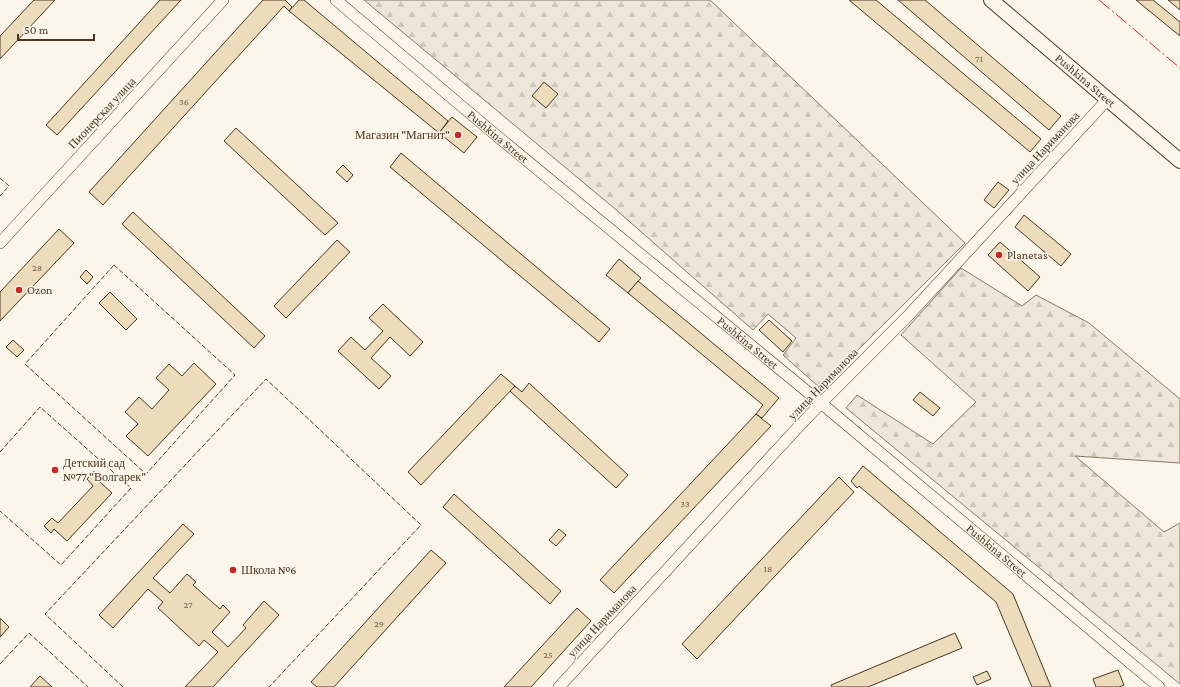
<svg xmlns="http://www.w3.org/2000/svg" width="1180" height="687" font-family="'Crimson Pro',serif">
	<defs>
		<pattern id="forest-firs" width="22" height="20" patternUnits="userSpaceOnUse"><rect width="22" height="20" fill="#ede6d9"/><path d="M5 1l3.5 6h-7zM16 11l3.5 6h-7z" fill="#cdc6ba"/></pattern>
	</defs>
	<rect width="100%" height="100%" fill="#fbf6e9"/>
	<g fill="url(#forest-firs)" stroke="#887966">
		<path d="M364,0H710L965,243L820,388L783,355L796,338L768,314L753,330L614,208Z"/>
		<path d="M961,268L1022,306L1036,295L1089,323L1180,399V463L1075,456L1164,532L1180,523V684L846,408L857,395L933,444L976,402L901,335Z"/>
	</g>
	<g fill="#ecdcbc" stroke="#4a3520">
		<path d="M34,0H55L0,59V36Z"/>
		<path d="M160,0H181L57,135L46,125Z"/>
		<path d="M263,0H285L292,7L289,11L284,6L103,205L89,192Z"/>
		<path d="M299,0H304L448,121L439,133L289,11Z"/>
		<path d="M849,0H876L1041,139L1030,152Z"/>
		<path d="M898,0H925L1061,116L1049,130Z"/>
		<path d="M1136,0H1153L1180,22V36Z"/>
		<path d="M1168,0H1180V10Z"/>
		<path d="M544,82L558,94L546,108L532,96Z"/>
		<path d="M452,117L477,137L464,153L439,133Z"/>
		<path d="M236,128L338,223L325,235L224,141Z"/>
		<path d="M401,153L610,329L599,342L390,167Z"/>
		<path d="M343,165L353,175L347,182L336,172Z"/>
		<path d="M998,182L1009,190L994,208L984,200Z"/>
		<path d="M133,212L265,336L254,348L122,224Z"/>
		<path d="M1024,215L1071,254L1061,266L1015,227Z"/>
		<path d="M59,229L74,243L0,321V292Z"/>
		<path d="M337,240L350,252L286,318L274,306Z"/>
		<path d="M1000,242L1040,277L1028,291L988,255Z"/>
		<path d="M619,259L641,278L628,293L606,275Z"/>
		<path d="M86,270L93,277L87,284L80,277Z"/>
		<path d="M638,281L779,398L762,418L756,414L763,405L628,293Z"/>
		<path d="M110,292L137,319L126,330L99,303Z"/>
		<path d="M383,304L423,342L410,356L390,337L371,358L391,376L379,389L338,351L351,337L365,350L383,331L369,318Z"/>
		<path d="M769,320L792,341L783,352L759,330Z"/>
		<path d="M13,340L24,350L17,357L6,347Z"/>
		<path d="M194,363L216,384L148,456L126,436L138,424L125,412L139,397L152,409L169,390L156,378L169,364L182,376Z"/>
		<path d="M501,374L515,386L421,485L408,472Z"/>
		<path d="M529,383L628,475L616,488L510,391L515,386L522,392Z"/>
		<path d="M920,392L940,408L933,416L913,400Z"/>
		<path d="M756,414L771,426L614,593L600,580Z"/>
		<path d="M863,466L1013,594L1051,687H1032L996,602L859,486L857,488L851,481Z"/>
		<path d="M94,471L102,479L100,482L112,493L67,541L54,529L51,533L44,526L52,518L58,523L93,486L87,479Z"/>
		<path d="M839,477L854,492L697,659L682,644Z"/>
		<path d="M454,494L561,591L550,604L443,507Z"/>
		<path d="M183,524L194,534L153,578L170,593L187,574L196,582L193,585L220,609L223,605L230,612L212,632L228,647L246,628L243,625L264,601L279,615L213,687H185L218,652L204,640L199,646L158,608L163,602L148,589L113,628L99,615Z"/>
		<path d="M559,529L566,535L556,546L549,540Z"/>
		<path d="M431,550L446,563L334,687H317L311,682Z"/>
		<path d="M577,608L591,621L531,687H504Z"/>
		<path d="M0,618L9,627L0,637Z"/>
		<path d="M955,633L962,648L868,687H832L831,685Z"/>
		<path d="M1118,670L1124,685L1119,687H1096L1093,679Z"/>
		<path d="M987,671L991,679L977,685L973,677Z"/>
		<path d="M40,676L52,687H30Z"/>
	</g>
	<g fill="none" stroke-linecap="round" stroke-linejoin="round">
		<defs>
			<g id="minor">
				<path id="s1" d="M336,0L491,131L821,403L1159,687"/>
				<path d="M0,243L223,0"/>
				<path d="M559,687L789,437L821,403L907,317L1107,100"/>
			</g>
			<g id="major">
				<path id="s2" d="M991,0L1180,161"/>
			</g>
		</defs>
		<use href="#minor" stroke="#4a3520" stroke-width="12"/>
		<use href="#major" stroke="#4a3520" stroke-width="16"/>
		<use href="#minor" stroke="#fbf6e9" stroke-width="11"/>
		<use href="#major" stroke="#fbf6e9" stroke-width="14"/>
		<g stroke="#4a3520" stroke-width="1" stroke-dasharray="5 2" stroke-linecap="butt">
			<path d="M0,178L9,186L0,196"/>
			<path d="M114,265L235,375L146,474L25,364Z"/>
			<path d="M0,452L40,407L131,488L61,565L0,511"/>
			<path d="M0,664L29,633L88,687"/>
			<path d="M123,687L45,614L266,379L421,525L269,687"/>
		</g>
		<path stroke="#c62828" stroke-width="1" stroke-dasharray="14 3 2 3" stroke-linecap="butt" d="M1099,0L1180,68"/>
	</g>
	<g fill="#c62828" stroke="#fbf6e9" stroke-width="1.5">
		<circle cx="458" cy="135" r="4"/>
		<circle cx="999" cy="255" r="4"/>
		<circle cx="19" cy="290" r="4"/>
		<circle cx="55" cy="470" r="4"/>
		<circle cx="233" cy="570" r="4"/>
	</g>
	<g text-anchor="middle" stroke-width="3" stroke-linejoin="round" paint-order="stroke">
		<g font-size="10" fill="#725f47">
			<text x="979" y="62">71</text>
			<text x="184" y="105">36</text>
			<text x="37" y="271">28</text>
			<text x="685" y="507">33</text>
			<text x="768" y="572">18</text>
			<text x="188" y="608">27</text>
			<text x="379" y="627">29</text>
			<text x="548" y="658">25</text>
		</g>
		<g font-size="12" fill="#4a3520" stroke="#fbf6e9">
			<text dy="4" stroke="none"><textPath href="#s2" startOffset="124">Pushkina Street</textPath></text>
			<text transform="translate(102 113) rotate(-47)" y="4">Пионерская улица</text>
			<text dy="4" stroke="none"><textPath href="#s1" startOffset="212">Pushkina Street</textPath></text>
			<text transform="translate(1045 148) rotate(-47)" y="4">улица Нариманова</text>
			<text dy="4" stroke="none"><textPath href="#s1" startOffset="536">Pushkina Street</textPath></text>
			<text transform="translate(823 384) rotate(-46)" y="4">улица Нариманова</text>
			<text dy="4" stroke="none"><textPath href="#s1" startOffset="860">Pushkina Street</textPath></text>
			<text transform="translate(602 621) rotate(-47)" y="4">улица Нариманова</text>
		</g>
		<g font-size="12" fill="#4a3520" stroke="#fbf6e9" text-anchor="start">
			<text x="450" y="139" text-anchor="end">Магазин "Магнит"</text>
			<text x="1007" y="259">Planetas</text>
			<text x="27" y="294">Ozon</text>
			<text x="63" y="467">Детский сад<tspan x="63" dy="14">№77 "Волгарек"</tspan></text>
			<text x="241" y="574">Школа №6</text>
		</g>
	</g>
	<path d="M18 34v6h76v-6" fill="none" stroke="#4a3520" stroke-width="2"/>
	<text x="24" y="34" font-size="12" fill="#4a3520" stroke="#fbf6e9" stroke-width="3" paint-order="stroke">50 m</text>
</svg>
